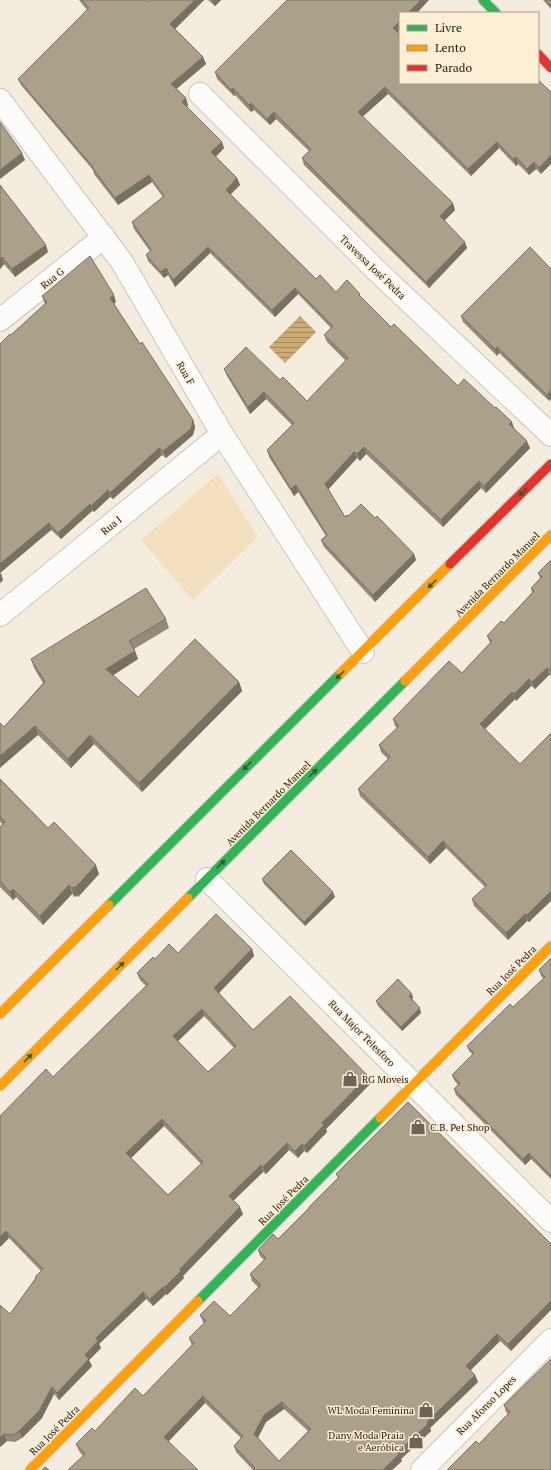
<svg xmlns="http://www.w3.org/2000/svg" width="551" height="1470" font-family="'PT Serif',serif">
	<defs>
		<pattern id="water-rules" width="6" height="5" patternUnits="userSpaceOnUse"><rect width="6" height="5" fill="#cbab72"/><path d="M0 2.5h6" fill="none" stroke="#a48a5c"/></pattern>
	</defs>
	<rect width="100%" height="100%" fill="#f4ecdf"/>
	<path fill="#f3dfbe" d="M218,474L258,537L193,600L141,540Z"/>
	<path fill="url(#water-rules)" d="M300,316L316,332L285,363L269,347Z"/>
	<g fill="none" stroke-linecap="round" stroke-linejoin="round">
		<defs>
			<g id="street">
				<path d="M200,94L377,271L551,435"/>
				<path d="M0,100L122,262L222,434L363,652"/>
				<path d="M0,320L104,237"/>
				<path d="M0,615L222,434"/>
				<path d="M207,879L551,1221"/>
				<path d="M422,1470L551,1340"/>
			</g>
			<g id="fast">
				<path d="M483,0L496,13"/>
				<path d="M188,898L405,681"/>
				<path d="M109,905L340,674"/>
				<path d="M198,1301L380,1118"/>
			</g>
			<g id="slow">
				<path d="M340,674L450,564"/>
				<path d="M405,681L551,535"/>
				<path d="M0,1014L109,905"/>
				<path d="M0,1086L188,898"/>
				<path d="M380,1118L551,946"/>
				<path d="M30,1470L198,1301"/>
			</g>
			<g id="jam">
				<path d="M538,54L551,68"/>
				<path d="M450,564L551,464"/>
			</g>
		</defs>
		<use href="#street" stroke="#ccc5ba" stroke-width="24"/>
		<use href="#fast" stroke="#ccc5ba" stroke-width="11"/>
		<use href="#slow" stroke="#ccc5ba" stroke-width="11"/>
		<use href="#jam" stroke="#ccc5ba" stroke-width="11"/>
		<use href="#street" stroke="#fdfcfa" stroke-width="22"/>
		<use href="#fast" stroke="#30b455" stroke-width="9"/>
		<use href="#slow" stroke="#ff9f0a" stroke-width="9"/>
		<use href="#jam" stroke="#e5322d" stroke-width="9"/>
	</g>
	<g fill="#938a77" fill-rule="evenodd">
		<path d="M79,0H146L147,2L149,0H204L175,29L203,57L206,64L176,89L188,105L187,107L224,148L216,157L237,178L240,185L230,194L316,279L336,292L362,298L391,327L458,386L514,428L530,448L486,493L481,488L443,527L366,454L360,461L357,458L328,489L345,517L375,518L414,554L416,560L375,602L324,547L321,540L326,536L298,492L294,496L269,457L267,450L292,425L266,399L250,414L227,376L224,369L280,380L307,401L346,361L327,342L324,335L331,328L298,294L275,317L210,253L175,287L168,275L164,278L148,261L146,255L150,251L134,229L132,222L163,197L152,182L118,205L94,174L93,170L21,85L18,79L87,10Z"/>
		<path d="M208,0H221L215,6Z"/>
		<path d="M543,0H551V9Z"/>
		<path d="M398,32L400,83H538L541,174L536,169L529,175L518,164L516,166L499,148L471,176L388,94L362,117L455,210L444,221L467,248L429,288L304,165L302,158L309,151L276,119L270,125L254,110L251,112L235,95L234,96L217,79L215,72Z"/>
		<path d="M0,185L48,252L15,277L4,264L0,269Z"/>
		<path d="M530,247L549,401L499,353L497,356L463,322L461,316Z"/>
		<path d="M42,296L116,302L114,304L140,344L193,420L195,427L193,435L166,458L162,455L113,499L110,497L94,512L92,511L61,539L51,530L0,573L3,580L0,583V344L11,335L45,304L44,302Z"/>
		<path d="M551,560V676L549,675L535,689L531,686L516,701L515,699L485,729L531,921L529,922L527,921L508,940L474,906L472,899L485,887L446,848L430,864L360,796L358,789L388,759L381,752L379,745L397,728L395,726L393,719L462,673L490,643L487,636L504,623L532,593L531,588L540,578L538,573Z"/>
		<path d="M166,619L169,628L134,649L138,659L113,675L138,697L239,682L242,691L142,792L94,744L71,768L38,735L4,727L43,683L34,668L31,659Z"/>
		<path d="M0,779L48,828L99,874L78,897L77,895L75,897L72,894L43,925L16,897L13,900L0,887V827L2,824L0,822Z"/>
		<path d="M262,879L335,897L305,926L264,884Z"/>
		<path d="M252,949L254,956L219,993L253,1030L371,1083L326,1129L327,1132L307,1153L304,1151L298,1158L289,1150L266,1174L263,1172L233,1201L243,1214L183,1276L184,1278L167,1295L166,1294L153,1306L146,1299L99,1344L101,1348L89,1360L92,1366L59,1400L54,1394L42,1418L22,1438L15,1442L7,1441L0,1447V1305L10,1314L35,1279V1277L41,1271L9,1238L0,1247L53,1077L146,986L140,980L137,973L155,959L178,953ZM204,1016L234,1048L208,1072L178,1041ZM164,1126L201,1164L168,1195L131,1158Z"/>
		<path d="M551,958V1179L531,1159L525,1165L456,1095L454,1089L458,1085L454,1080L452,1075L473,1055L469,1051L467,1046L513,1007L544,979L541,976L539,970Z"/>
		<path d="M413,998L412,1000L421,1013L402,1031L378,1006L376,1001Z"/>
		<path d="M336,1174L551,1244L511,1351L500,1341L470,1370L475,1375L478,1382L430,1428L431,1431L401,1459L402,1461L392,1470H253L236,1452L234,1446L241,1438L205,1403L168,1442L83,1456L79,1451L76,1444L143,1396L192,1346L189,1338L204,1323L203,1322L200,1315L230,1316L258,1287L252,1281L250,1274L264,1260L260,1256L258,1250L278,1239L309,1208V1207L338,1178ZM284,1409L308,1431L279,1461L258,1438L266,1422Z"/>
		<path d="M551,1359V1470L479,1444L508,1414L506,1412L504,1405Z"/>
	</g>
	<g fill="#787061">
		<path d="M195,0H204L173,31L170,24Z"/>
		<path d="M212,0H221L215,6Z"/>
		<path d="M421,0H429L417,13H408Z"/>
		<path d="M400,21V30L396,34L393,28Z"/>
		<path d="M203,57L206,64L174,91L171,84Z"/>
		<path d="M385,87L388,94L360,119L358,112Z"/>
		<path d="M233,88L235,95L234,96L231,90Z"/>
		<path d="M186,98L188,105L185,109L182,102Z"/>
		<path d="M251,103L254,110L251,112L249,105Z"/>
		<path d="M274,112L276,119L270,125L267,119Z"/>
		<path d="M222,142L224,148L213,159L211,152Z"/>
		<path d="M497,142L499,148L471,176L468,169Z"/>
		<path d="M22,153L25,160L0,179V170Z"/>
		<path d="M551,155V164L541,174L539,168Z"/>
		<path d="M516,157L518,164L516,166L513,159Z"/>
		<path d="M534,162L536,169L529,175L527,169Z"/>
		<path d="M149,175L152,182L118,205L115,198Z"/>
		<path d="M237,178L240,185L228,197L226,190Z"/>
		<path d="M453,203L455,210L442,223L440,216Z"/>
		<path d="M465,242L467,248L429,288L426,282Z"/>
		<path d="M46,245L48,252L15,277L12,269Z"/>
		<path d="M208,247L210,253L175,287L173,280Z"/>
		<path d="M2,257L4,264L0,269V259Z"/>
		<path d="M166,268L168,275L164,278L161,272Z"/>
		<path d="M295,288L298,294L275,317L272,310Z"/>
		<path d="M114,295L116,302L113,304L110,298Z"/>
		<path d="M497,347L499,353L497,356L495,349Z"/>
		<path d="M551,390V399L549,401L547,395Z"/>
		<path d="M264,392L266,399L250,414L248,407Z"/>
		<path d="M193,420L195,427L193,435L166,458L163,451Z"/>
		<path d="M512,422L514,428L509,424Z"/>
		<path d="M527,441L530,448L486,493L484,486Z"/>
		<path d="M364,447L366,454L360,461L357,454Z"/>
		<path d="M159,448L162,455L113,499L110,493Z"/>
		<path d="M354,452L357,458L327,491L325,484Z"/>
		<path d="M479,481L481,488L443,527L441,520Z"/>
		<path d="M296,485L298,492L294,496L291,489Z"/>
		<path d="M108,490L110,497L94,512L91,506Z"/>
		<path d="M90,504L92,511L61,539L58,533Z"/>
		<path d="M49,523L51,530L0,573V564Z"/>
		<path d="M414,554L416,560L375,602L373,595Z"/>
		<path d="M1,573L3,580L0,583V574Z"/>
		<path d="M135,651L138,659L109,678L106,669Z"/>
		<path d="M547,668L549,675L535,689L532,682Z"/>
		<path d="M529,679L531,686L516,701L514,694Z"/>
		<path d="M239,682L242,691L142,792L139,783Z"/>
		<path d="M512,692L515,699L483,731L480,724Z"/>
		<path d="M35,726L38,735L0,768V756Z"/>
		<path d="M90,735L94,744L71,768L68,759Z"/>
		<path d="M443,841L446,848L430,864L428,857Z"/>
		<path d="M96,865L99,874L78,897L75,888Z"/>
		<path d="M69,885L72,894L43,925L40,916Z"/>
		<path d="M74,887L77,895L75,897L72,888Z"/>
		<path d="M13,889L16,897L13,900L10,892Z"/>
		<path d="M551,891V901L529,922L526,915Z"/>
		<path d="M333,892L335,897L305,926L304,922Z"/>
		<path d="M525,914L527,921L508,940L506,933Z"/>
		<path d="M252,949L254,956L217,995L214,988Z"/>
		<path d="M412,994L413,998L410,1001L409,996Z"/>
		<path d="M420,1008L421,1013L402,1031L401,1027Z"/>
		<path d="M202,1009L204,1016L176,1043L173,1036Z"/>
		<path d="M368,1076L371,1083L326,1129L327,1132L307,1153L304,1146L322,1123Z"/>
		<path d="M162,1119L164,1126L129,1160L126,1153Z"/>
		<path d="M287,1143L289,1150L266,1174L263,1167Z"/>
		<path d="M302,1144L304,1151L298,1158L295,1151Z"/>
		<path d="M529,1153L531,1159L525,1165L523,1159Z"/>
		<path d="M261,1165L263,1172L231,1203L229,1196Z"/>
		<path d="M240,1207L243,1214L183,1276L184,1278L167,1295L164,1288L180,1269Z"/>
		<path d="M6,1231L9,1238L0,1247V1237Z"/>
		<path d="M163,1287L166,1294L153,1306L150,1299Z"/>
		<path d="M143,1292L146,1299L99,1344L101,1348L89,1360L92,1366L59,1400L57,1393L85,1355L96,1338Z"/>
		<path d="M551,1301V1310L511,1351L508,1344Z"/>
		<path d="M497,1334L500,1341L468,1373L466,1366Z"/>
		<path d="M475,1375L478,1382L430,1428L431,1431L401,1459L402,1461L392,1470H383L398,1452L427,1422Z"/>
		<path d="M52,1387L54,1394L42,1418L22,1438L19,1431Z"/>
		<path d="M203,1396L205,1403L166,1444L164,1437Z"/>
		<path d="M282,1402L284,1409L266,1422L256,1441L254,1434L264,1415Z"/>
		<path d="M4,1434L7,1441L0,1447V1438Z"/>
	</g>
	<g fill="#aba08a" stroke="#787061" fill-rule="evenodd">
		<path d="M82,0H146L147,2L149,0H195L170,24L203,57L171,84L186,98L182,102L222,142L211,152L237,178L226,190L316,279L320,275L336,292L347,280L360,294L359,295L391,327L394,324L458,386L464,379L495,408L496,407L512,422L509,424L527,441L484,486L479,481L441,520L364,447L357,454L354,452L325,484L345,517L347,515L348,516L361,504L375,518L377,516L414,554L373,595L321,540L327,535L296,485L291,489L267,450L294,423L264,392L248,407L224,369L246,347L280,380L283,377L307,401L348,358L324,335L333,326L295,288L272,310L208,247L173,280L166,268L161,272L146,255L151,250L132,222L164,196L149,175L115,198L92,167H93L18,79L89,8Z"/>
		<path d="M287,0H421L408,13H400V21L393,28L400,34V83H538V80L551,92V155L539,168L534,162L527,169L516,157L513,159L497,142L468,169L385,87L358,112L453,203L440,216L465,242L426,282L302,158L311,149L274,112L267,119L251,103L249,105L233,88L231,90L215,72Z"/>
		<path d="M546,0H551V6Z"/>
		<path d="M0,122L22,153L0,170Z"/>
		<path d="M0,185L46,245L12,269L2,257L0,259Z"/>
		<path d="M530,247L551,269V390L547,395L497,347L495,349L461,316Z"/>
		<path d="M90,256L114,295L110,298L140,344L142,342L193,420L191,429L163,451L159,448L110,493L108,490L91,506L90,504L58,533L49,523L0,564V344L10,334L11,335L47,302L42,296Z"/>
		<path d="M551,560V671L547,668L532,682L529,679L514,694L512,692L480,724L520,764L551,733V891L528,914L526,915L525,914L506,933L472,899L487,885L443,841L428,857L358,789L390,757L379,745L399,726L393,719L449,661L462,673L492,641L487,636L501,621L504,623L534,591L531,588L542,577L538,573Z"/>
		<path d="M146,588L166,619L129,641L135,651L106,669L138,697L195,639L239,682L139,783L90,735L68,759L35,726L0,756V723L4,727L45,682L31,659Z"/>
		<path d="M0,779L48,828L54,822L96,865L75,888L74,887L72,888L69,885L40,916L13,889L10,892L0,881V827L5,822L0,816Z"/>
		<path d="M291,850L333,892L304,922L262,879Z"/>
		<path d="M216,914L252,949L214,988L253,1030L290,996L368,1076L322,1123L324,1125L304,1146L302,1144L295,1151L287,1143L263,1167L261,1165L229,1196L240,1207L180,1269L181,1271L164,1288L163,1287L150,1299L143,1292L96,1338L98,1341L85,1355L89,1359L57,1393L52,1387L39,1411L19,1431L13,1435L4,1434L0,1438V1305L10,1314L36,1278L35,1277L43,1269L6,1231L0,1237V1116L46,1069L53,1077L148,984L137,973L153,957L155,959L169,944L178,953ZM202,1009L236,1046L208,1072L173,1036ZM162,1119L203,1162L168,1195L126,1153Z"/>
		<path d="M551,958V1176L529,1153L523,1159L454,1089L460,1083L452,1075L474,1053L467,1046L510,1004L513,1007L545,977L539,970Z"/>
		<path d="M398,979L412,994L409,996L420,1008L401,1027L376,1001Z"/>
		<path d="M408,1102L551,1244V1301L508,1344L497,1334L466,1366L475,1375L427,1422L428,1424L398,1452L399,1454L383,1470H253L255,1468L234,1446L243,1436L203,1396L164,1437L198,1470H68L85,1454L76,1444L92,1428L95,1431L135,1388L143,1396L194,1343L189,1338L206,1321L200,1315L214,1301L230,1316L261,1285L250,1274L266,1258L258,1250L273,1234L278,1239L309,1208V1207L339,1177L336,1174ZM282,1402L311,1429L279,1461L254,1434L264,1415Z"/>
		<path d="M551,1359V1470H447L476,1441L479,1444L510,1412L504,1405Z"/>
		<path d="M45,1467L49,1470H42Z"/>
	</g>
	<defs><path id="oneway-solid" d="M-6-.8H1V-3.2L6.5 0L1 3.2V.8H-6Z"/></defs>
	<g fill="#28602f">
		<use href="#oneway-solid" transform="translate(523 492) rotate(135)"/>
		<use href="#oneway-solid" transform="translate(432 584) rotate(135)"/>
		<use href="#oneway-solid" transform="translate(340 675) rotate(136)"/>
		<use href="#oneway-solid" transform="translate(247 766) rotate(135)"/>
		<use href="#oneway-solid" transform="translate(313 773) rotate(-45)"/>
		<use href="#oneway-solid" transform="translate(221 864) rotate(-45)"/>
		<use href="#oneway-solid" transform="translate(120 966) rotate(-45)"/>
		<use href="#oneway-solid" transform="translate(28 1058) rotate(-45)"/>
	</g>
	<defs>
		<symbol id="shop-bare" viewBox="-9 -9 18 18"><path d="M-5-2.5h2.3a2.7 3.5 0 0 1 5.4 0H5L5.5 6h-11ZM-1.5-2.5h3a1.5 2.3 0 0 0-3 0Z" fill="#6b6458" stroke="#fdeed6" stroke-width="2.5" paint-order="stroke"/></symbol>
	</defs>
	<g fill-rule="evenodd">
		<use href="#shop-bare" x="339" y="1068" width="22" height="22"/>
		<use href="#shop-bare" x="407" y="1116" width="22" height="22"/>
		<use href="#shop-bare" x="415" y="1399" width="22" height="22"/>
		<use href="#shop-bare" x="405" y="1430" width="22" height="22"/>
	</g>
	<g text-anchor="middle" stroke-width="3" stroke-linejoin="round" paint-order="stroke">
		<g font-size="10" fill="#211b10" stroke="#fdeed6">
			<text transform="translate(373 267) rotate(44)" y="4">Travessa José Pedra</text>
			<text transform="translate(52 278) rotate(-39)" y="4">Rua G</text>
			<text transform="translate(186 373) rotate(60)" y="4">Rua F</text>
			<text transform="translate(111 525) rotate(-39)" y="4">Rua I</text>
			<text transform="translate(497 574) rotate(-45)" y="4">Avenida Bernardo Manuel</text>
			<text transform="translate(268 803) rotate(-45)" y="4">Avenida Bernardo Manuel</text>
			<text transform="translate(511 970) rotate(-45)" y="4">Rua José Pedra</text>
			<text transform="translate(362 1033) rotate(45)" y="4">Rua Major Telesforo</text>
			<text transform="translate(283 1200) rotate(-45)" y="4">Rua José Pedra</text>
			<text transform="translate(486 1405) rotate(-45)" y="4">Rua Afonso Lopes</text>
			<text transform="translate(54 1430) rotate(-45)" y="4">Rua José Pedra</text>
		</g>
		<g font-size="10" fill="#211b10" stroke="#fdeed6" text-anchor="start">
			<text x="362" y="1083">RG Moveis</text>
			<text x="430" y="1131">C.B. Pet Shop</text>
			<text x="414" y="1414" text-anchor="end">WL Moda Feminina</text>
			<text x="404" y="1439" text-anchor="end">Dany Moda Praia<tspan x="404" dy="12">e Aeróbica</tspan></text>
		</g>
	</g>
	<rect x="399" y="12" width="140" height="72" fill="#fdeed6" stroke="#a59a87"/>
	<rect x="407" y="25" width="20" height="6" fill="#30b455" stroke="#a59a87"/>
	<text x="435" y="32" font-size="12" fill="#211b10">Livre</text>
	<rect x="407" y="45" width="20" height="6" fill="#ff9f0a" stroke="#a59a87"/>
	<text x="435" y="52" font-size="12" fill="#211b10">Lento</text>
	<rect x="407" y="65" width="20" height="6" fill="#e5322d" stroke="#a59a87"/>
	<text x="435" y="72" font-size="12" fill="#211b10">Parado</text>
</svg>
